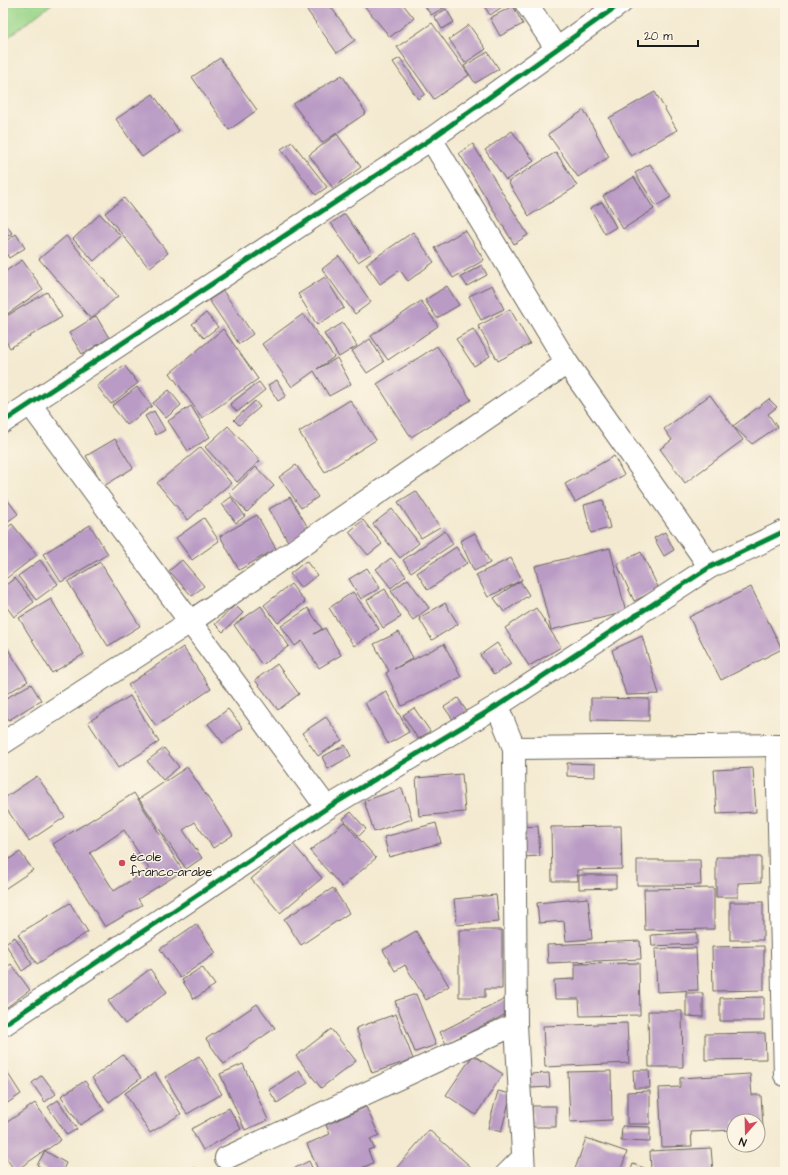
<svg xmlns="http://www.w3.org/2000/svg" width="788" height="1175" font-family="'Architects Daughter',sans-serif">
	<rect width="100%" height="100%" fill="#fcf5e5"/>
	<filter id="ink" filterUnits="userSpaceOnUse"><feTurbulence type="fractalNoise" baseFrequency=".025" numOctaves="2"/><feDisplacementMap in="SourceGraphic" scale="8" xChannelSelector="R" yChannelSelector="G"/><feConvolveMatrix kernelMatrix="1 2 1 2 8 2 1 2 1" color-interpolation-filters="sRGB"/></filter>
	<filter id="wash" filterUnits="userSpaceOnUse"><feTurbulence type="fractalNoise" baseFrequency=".012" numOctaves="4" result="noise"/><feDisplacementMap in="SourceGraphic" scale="16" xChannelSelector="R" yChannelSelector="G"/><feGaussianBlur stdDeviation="0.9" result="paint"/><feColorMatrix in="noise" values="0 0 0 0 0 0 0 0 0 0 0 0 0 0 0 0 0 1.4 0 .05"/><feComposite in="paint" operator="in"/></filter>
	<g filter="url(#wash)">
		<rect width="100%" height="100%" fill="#f4ead1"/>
		<path fill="#9ad58a" stroke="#5b7853" d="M3,3H53L3,41Z"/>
		<g id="blocks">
			<g fill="#ba9bc5" fill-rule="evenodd">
				<path d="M302,3H328L355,40L337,53Z"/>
				<path d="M362,3H402L414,18L390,37Z"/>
				<path d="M423,3H452L431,15Z"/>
				<path d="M482,3H508L490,15Z"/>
				<path d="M513,6L523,24L500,36L490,18Z"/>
				<path d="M446,9L454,22L442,29L434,16Z"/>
				<path d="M432,23L469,75L434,99L397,47Z"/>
				<path d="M469,25L486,49L465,63L449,39Z"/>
				<path d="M488,52L499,69L475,83L464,66Z"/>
				<path d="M220,58L257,110L229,130L192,77Z"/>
				<path d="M400,58L425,94L418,99L393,62Z"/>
				<path d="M342,75L366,113L322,143L293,104Z"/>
				<path d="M655,92L677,130L631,156L609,118Z"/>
				<path d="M153,94L179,131L142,157L116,119Z"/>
				<path d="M584,110L609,157L578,177L548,134Z"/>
				<path d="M512,131L534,161L506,180L485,150Z"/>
				<path d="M337,134L361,167L333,188L309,155Z"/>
				<path d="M292,142L327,187L316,195L281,149Z"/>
				<path d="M473,144L528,235L514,244L459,153Z"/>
				<path d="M556,152L577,186L529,216L508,182Z"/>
				<path d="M650,164L671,197L656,206L635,173Z"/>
				<path d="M634,177L654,209L623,229L603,196Z"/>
				<path d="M124,198L168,253L149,268L105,213Z"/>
				<path d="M602,202L616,227L605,234L590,208Z"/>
				<path d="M100,214L121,236L94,261L73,239Z"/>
				<path d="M345,214L372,253L358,262L331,223Z"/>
				<path d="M7,226L12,233L3,240V229Z"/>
				<path d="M465,230L484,260L453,278L435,248Z"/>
				<path d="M413,232L434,262L408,281L400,270L380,284L366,264Z"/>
				<path d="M16,234L25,248L9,258L3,248V243Z"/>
				<path d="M66,236L118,296L91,319L39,259Z"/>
				<path d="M339,256L371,302L355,314L322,269Z"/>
				<path d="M22,260L43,289L3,317V273Z"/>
				<path d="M482,265L487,275L467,286L461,277Z"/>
				<path d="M325,277L344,308L317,325L298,294Z"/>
				<path d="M492,285L504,309L481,320L469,296Z"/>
				<path d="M447,286L459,305L437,318L425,300Z"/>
				<path d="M223,291L253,334L239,344L209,300Z"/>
				<path d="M47,292L62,317L10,348L3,336V318Z"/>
				<path d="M421,301L438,326L388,360L371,336Z"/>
				<path d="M510,309L530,344L498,361L478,326Z"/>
				<path d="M206,313L218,327L204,338L192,324Z"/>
				<path d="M303,314L334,357L317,369L337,358L351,384L329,396L314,371L292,387L262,344Z"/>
				<path d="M96,316L109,338L82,354L69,333Z"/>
				<path d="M343,323L357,346L339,357L324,334Z"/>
				<path d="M223,329L258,379L202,418L170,373Z"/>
				<path d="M473,329L490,356L474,366L456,339Z"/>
				<path d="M370,339L384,362L367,373L352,351Z"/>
				<path d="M437,346L471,400L411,437L377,384Z"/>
				<path d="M124,365L138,383L111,404L97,386Z"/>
				<path d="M277,380L286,396L278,401L268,385Z"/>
				<path d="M259,382L265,390L237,412L230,404Z"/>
				<path d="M137,387L152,406L127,425L112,406Z"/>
				<path d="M169,390L181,405L166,418L153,403Z"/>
				<path d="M710,395L743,440L685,483L660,449L672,440L664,429Z"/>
				<path d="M769,399L777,407L768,414L777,427L752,444L733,426Z"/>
				<path d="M350,400L376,440L325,472L299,432Z"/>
				<path d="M255,401L260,407L239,425L234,420Z"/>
				<path d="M191,406L210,437L188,451L168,421Z"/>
				<path d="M154,411L165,430L156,435L145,416Z"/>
				<path d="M228,426L260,461L237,482L205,447Z"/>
				<path d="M115,439L133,468L104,486L86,456Z"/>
				<path d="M201,447L231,483L188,520L157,483Z"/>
				<path d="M614,456L624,475L575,502L565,484Z"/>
				<path d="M296,465L318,497L301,508L279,477Z"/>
				<path d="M256,467L274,486L247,512L229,493Z"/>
				<path d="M416,491L440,527L421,538L398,502Z"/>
				<path d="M3,494L18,514L3,525Z"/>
				<path d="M231,497L245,516L236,523L222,504Z"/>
				<path d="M290,497L310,531L289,543L269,509Z"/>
				<path d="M603,500L610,528L591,533L584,505Z"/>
				<path d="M392,509L419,543L400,558L373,524Z"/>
				<path d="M257,515L276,549L239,570L220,536Z"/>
				<path d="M204,518L219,541L192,560L176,538Z"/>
				<path d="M363,520L382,544L368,555L349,532Z"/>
				<path d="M12,524L37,555L3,581V531Z"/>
				<path d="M90,525L108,554L61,582L43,554Z"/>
				<path d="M445,531L453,544L411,572L403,560Z"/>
				<path d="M665,532L674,550L664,556L654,538Z"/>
				<path d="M475,533L490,563L474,571L460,541Z"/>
				<path d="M456,547L467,563L428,590L417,573Z"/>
				<path d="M610,548L626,612L551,630L535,566Z"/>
				<path d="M641,552L659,589L634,601L617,564Z"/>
				<path d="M391,558L406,576L391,588L376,569Z"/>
				<path d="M511,558L522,580L488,597L476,575Z"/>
				<path d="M40,560L58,584L36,600L18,576Z"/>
				<path d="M182,560L204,586L192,596L169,571Z"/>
				<path d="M306,561L317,575L301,588L290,574Z"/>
				<path d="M100,562L140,626L108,646L68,582Z"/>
				<path d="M367,568L380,588L361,599L349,579Z"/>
				<path d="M15,578L34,602L14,617L3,602V587Z"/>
				<path d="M408,579L429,608L413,620L391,591Z"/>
				<path d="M520,581L529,595L504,612L494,598Z"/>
				<path d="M291,584L305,602L278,623L264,605Z"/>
				<path d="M751,587L782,649L721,680L689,617Z"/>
				<path d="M385,589L401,617L383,628L367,600Z"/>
				<path d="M353,592L379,629L354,646L329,608Z"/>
				<path d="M51,599L84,654L52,673L19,618Z"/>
				<path d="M445,603L458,624L432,640L419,618Z"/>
				<path d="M235,605L243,613L223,632L215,624Z"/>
				<path d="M261,606L289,646L262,665L234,625Z"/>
				<path d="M308,608L322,629L314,634L325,628L341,655L319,668L302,641L295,646L281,626Z"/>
				<path d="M536,608L561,647L529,666L505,628Z"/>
				<path d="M399,632L413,658L394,669L444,644L461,677L402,706L386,673L389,671L374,644Z"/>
				<path d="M642,636L659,694L626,695L612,650Z"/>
				<path d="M3,641L28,681L3,696Z"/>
				<path d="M497,643L511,664L494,675L480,655Z"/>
				<path d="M183,647L211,689L156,726L128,685Z"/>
				<path d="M277,664L299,694L278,710L255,680Z"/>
				<path d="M31,684L41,700L9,720L3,710V700Z"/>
				<path d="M386,691L409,732L388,744L365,703Z"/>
				<path d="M130,696L159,742L118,768L88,722Z"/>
				<path d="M458,698L467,712L454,721L444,707Z"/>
				<path d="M591,698L649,699V721L591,720Z"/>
				<path d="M414,708L430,731L418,739L403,715Z"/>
				<path d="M228,709L243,728L223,743L208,724Z"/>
				<path d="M326,717L342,740L318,756L302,733Z"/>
				<path d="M345,745L351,756L328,769L322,757Z"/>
				<path d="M164,748L179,767L163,780L147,761Z"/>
				<path d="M567,763L595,764V777L567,776Z"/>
				<path d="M187,767L233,835L213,848L195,822L183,830L202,858L186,869L139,799Z"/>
				<path d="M753,768L756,812L717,814L714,770Z"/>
				<path d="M462,774L465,812L419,816L416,778Z"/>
				<path d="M37,776L65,817L29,841L3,804V799Z"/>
				<path d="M402,788L412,819L374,832L364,801Z"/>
				<path d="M134,793L183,871L138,899L142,905L105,927L53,844ZM124,830L149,869L114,891L90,853Z"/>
				<path d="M351,812L366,829L359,836L343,819Z"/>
				<path d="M344,822L376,858L342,887L310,851Z"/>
				<path d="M436,823L441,843L389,857L384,837Z"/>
				<path d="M538,826L540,856L523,857L521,827Z"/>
				<path d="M621,826L622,869L577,870L578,881H552L551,827Z"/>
				<path d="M293,844L322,878L280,913L251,879Z"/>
				<path d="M20,852L33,870L3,890V863Z"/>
				<path d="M716,857H761V882L738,883V897H716Z"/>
				<path d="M637,860H700L701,885H637Z"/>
				<path d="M579,875H616V888L579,889Z"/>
				<path d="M333,888L349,913L301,945L284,919Z"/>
				<path d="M714,888V929L645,930L644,889Z"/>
				<path d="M496,895L499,922L457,925L454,899Z"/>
				<path d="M588,898L592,939L566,941L564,921L539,923L537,903Z"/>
				<rect x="730" y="902" width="33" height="38"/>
				<path d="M70,903L88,932L37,964L18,934Z"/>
				<path d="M196,924L216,953L180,978L160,949Z"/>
				<path d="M459,930H502V989H485V997H459Z"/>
				<path d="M416,931L449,986L426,1000L405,965L395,971L383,950Z"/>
				<path d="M697,932V944L652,946L651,935Z"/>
				<path d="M15,937L32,964L22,971L5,943Z"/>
				<path d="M640,941L641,959L548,963L547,945Z"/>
				<path d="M764,946V990L713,991L712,947Z"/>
				<path d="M696,948L698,990L657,992L655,949Z"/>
				<path d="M639,963L640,1015L580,1016L579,999H555L554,980L575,979V964Z"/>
				<path d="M11,964L30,990L3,1010V970Z"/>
				<path d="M202,967L215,985L194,999L182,980Z"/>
				<path d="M150,969L167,992L125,1024L108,1001Z"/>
				<path d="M686,993H703V1017L686,1016Z"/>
				<path d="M416,994L436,1045L415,1052L395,1001Z"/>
				<path d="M764,997V1021H720V998Z"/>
				<path d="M505,999L512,1011L446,1044L440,1032Z"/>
				<path d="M257,1004L275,1028L224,1064L206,1039Z"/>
				<path d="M648,1011H682L683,1067H649Z"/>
				<path d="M396,1014L413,1059L372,1073L356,1028Z"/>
				<path d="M627,1023L629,1063L545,1067L543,1026Z"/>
				<path d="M331,1029L356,1061L321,1088L296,1056Z"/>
				<path d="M765,1033L766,1059L705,1060V1034Z"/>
				<path d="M123,1055L141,1078L109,1102L92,1078Z"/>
				<path d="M473,1055L503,1074L476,1115L446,1095Z"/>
				<path d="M199,1056L222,1094L187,1114L165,1077Z"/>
				<path d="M243,1064L268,1120L245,1130L220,1074Z"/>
				<path d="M3,1066L21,1094L3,1106Z"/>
				<path d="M299,1070L308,1083L277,1103L269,1090Z"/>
				<path d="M633,1070H649L650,1088H634Z"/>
				<path d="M611,1071L612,1120L570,1122L568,1072Z"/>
				<path d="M155,1073L181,1114L150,1133L125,1093Z"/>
				<path d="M549,1073L550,1087L531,1088L530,1074Z"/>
				<path d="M750,1074L752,1095H761L763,1128H758V1121H734V1130L691,1132L692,1146L662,1147L659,1088L680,1087V1078Z"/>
				<path d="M42,1075L56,1094L45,1102L32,1083Z"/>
				<path d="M85,1081L104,1110L80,1125L61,1096Z"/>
				<path d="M498,1091L511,1094L501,1132L488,1128Z"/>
				<path d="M650,1091V1124H627V1092Z"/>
				<path d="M58,1100L77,1129L67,1135L48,1107Z"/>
				<path d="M35,1103L61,1140L15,1171L3,1153V1125Z"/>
				<path d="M532,1106H556V1127H533Z"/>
				<path d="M366,1107L379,1135L370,1139L374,1148L368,1150L373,1163L353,1172H319L307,1144L330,1134L326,1125Z"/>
				<path d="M229,1108L241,1129L203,1150L191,1129Z"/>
				<path d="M622,1126L650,1127V1142L621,1141Z"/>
				<path d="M429,1130L471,1167L467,1172H393Z"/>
				<path d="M586,1138L627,1152L620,1172H574Z"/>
				<path d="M711,1148L713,1172H651L650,1151Z"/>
				<path d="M45,1151L66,1163L62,1172H50L37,1165Z"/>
				<path d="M309,1161L314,1172H287Z"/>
				<path d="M633,1164L650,1170L649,1172H630Z"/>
				<path d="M196,1168V1172H171V1171Z"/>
			</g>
		</g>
	</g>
	<g filter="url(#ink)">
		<use href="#blocks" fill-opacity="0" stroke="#68645b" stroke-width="1"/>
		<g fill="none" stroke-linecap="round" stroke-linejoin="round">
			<defs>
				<path id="lane" d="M501,1172L522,1151"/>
				<g id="street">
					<path d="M526,3L557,49"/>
					<path d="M431,139L567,363L710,567"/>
					<path d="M30,404L327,808"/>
					<path d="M3,422L431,139L621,3"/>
					<path d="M497,706L514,748L785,745"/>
					<path d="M3,743L190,622L567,363"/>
					<path d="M777,745L785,1075"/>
					<path d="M514,748L516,1024L524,1172"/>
					<path d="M3,1025L327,808L497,706L710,567L785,531"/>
					<path d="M226,1158L516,1024"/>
				</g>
			</defs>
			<use href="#lane" stroke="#68645b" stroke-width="13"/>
			<use href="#street" stroke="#68645b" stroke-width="24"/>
			<use href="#lane" stroke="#fff" stroke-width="11"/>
			<use href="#street" stroke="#fff" stroke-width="22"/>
			<defs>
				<g id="cycleway">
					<path d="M3,422L431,139L621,3"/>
					<path d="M3,1025L327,808L497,706L710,567L785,531"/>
				</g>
			</defs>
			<use href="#cycleway" stroke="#fcf5e5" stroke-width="8"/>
			<use href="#cycleway" stroke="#00873e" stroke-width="5"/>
		</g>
	</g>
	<circle fill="#d1495b" stroke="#fcf5e5" stroke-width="1.5" cx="122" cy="863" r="4"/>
	<g text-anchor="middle" stroke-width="3" stroke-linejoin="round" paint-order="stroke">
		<g font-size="13" fill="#1c1c1c" stroke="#fcf5e5" text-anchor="start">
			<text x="130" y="861">école<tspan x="130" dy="15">franco-arabe</tspan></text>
		</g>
	</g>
	<rect width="788" height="1175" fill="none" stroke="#fcf5e5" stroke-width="16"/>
	<g transform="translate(746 1133) rotate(200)"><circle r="19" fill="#fcf5e5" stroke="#a29e95"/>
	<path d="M0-3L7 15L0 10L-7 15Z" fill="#d1495b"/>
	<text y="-6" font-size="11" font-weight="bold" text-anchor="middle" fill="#1c1c1c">N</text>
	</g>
	<path d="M638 40v6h60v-6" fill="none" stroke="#1c1c1c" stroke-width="2"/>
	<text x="644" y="40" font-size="12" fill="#1c1c1c" stroke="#fcf5e5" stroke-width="3" paint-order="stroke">20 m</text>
</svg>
